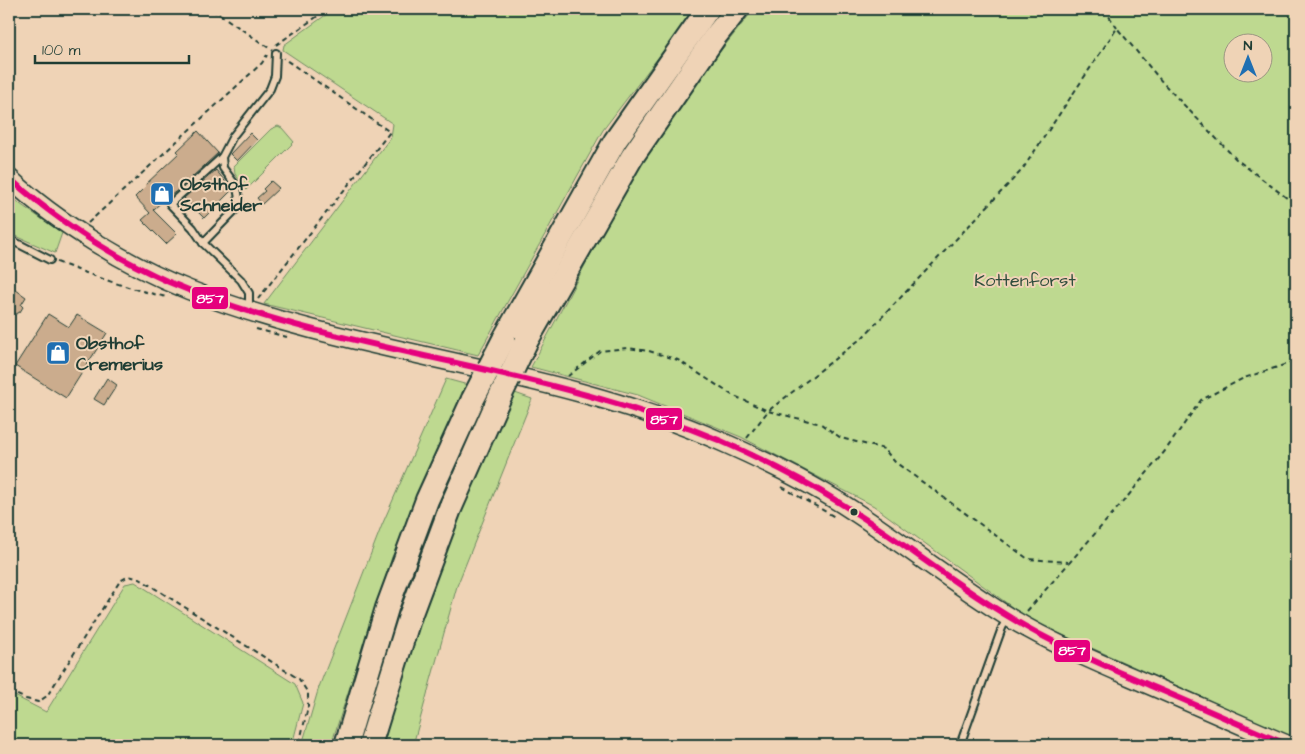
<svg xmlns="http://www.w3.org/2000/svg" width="1305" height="754" font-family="'Architects Daughter',sans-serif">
	<rect width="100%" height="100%" fill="#efd3b6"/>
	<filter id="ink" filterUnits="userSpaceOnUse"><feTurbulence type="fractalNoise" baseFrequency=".02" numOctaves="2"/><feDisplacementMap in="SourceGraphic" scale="10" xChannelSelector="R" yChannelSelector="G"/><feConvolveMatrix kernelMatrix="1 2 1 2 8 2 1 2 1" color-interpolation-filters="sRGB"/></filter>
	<g filter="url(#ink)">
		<g fill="#bed990" stroke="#6e8b62" fill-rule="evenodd">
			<path d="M334,9H695L603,130L478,355L264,304L391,137L393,124L283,50L284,45Z"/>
			<path d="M754,9H1296V739L1031,621L874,506L741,437L638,395L531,367L631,178L714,59ZM1232,42H1262V72H1232Z"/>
			<path d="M278,126L282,128L294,142L246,190L235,174L234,166L271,129Z"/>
			<path d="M9,194L20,204L62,233L55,253L9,233Z"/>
			<path d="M446,379L468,385L392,557L331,745H302L319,687L382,525Z"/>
			<path d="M515,393L532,399L457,586L413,745H381L414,632L458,515Z"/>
			<path d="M135,582L295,684L303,703L292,745H9V693L46,712L125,584Z"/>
		</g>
		<g fill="#cbac8d" stroke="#1f3d34">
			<path d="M198,131L218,153L178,190L171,195L170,194L153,210L177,234L166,244L142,220L150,213L135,197L146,186L145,185L179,153L177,151Z"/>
			<path d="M250,133L257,140L237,161L230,154Z"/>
			<path d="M216,170L232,190L204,218L184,198Z"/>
			<path d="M271,181L279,188L262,204L257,198L265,191L263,189Z"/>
			<path d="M9,285L26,297L21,305L23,307L20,312L16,314L9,309Z"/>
			<path d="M48,314L69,327L77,315L107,333L66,398L15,366Z"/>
			<path d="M107,378L117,385L104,405L94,399Z"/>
		</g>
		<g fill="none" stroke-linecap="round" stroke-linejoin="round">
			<defs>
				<g id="service">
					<path d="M222,157L170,204L193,228L203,243L241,280L249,293V310"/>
					<path d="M9,239L50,260"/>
					<path d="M203,243L240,205L237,187L223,168L222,157L233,136L270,89L275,76L276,53"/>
					<path d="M960,745L1002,628L1007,618"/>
				</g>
				<path id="secondary" d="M9,178C56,222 128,266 189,290C361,357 550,366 720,441C768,462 815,485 858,514C909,548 958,586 1010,618C1053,644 1099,663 1145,683C1192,703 1240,725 1288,745"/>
				<g id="motorway">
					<path d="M504,339L615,141L708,9"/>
					<path d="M526,342L632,157L714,38L737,9"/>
					<path d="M346,745L387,608L427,500L473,399"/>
					<path d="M370,745L410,616L450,509L496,405"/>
				</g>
			</defs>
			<use href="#service" stroke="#1f3d34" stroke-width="10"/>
			<use href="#secondary" stroke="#1f3d34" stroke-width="21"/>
			<use href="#motorway" stroke="#1f3d34" stroke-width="26"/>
			<g stroke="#1f3d34" stroke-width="2" stroke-dasharray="5 4" stroke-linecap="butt">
				<path d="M212,9L269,48"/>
				<path d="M1104,9L1117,28"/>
				<path d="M276,45L328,9"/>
				<path d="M88,223L262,63L267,55"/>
				<path d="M57,262C93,276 129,289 167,297"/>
				<path d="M258,299L390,132L283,58"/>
				<path d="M256,329L287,337"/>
				<path d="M568,376L600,351L628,348L649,351L678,360L732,395L768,411L821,424L841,438L884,449L895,462L1028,559L1068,562"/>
				<path d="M747,438L768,411L863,337L1022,170L1117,28L1163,83L1236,159L1296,205"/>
				<path d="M782,487L835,517"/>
				<path d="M1027,611L1128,496L1165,451L1201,400L1244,378L1296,361"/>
				<path d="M9,691L26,699L38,702L47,696L120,581L129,576L140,579L299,679L308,693V707L299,745"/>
			</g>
			<use href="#service" stroke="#efd3b6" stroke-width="6"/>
			<use href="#secondary" stroke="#efd3b6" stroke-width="18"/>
			<use href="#motorway" stroke="#efd3b6" stroke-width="22"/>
			<defs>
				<g id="motorway-bridge">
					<path d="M473,399L504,339"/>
					<path d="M496,405L526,342"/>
				</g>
			</defs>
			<use href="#motorway-bridge" stroke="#1f3d34" stroke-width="26" stroke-linecap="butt"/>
			<use href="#motorway-bridge" stroke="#efd3b6" stroke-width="22"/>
			<defs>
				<path id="bus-1" d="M9,178C57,220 111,256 169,282C260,321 359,341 456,363C546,383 635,405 721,441C762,459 802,479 840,503C899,539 952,583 1011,618C1055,645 1104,665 1151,686C1197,705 1242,726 1288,745"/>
			</defs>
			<use href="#bus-1" stroke="#efd3b6" stroke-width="10"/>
			<use href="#bus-1" stroke="#e5007d" stroke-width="6"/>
		</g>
	</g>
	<defs>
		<symbol id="shop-square" viewBox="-11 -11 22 22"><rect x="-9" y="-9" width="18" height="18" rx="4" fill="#1f6fb2" stroke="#efd3b6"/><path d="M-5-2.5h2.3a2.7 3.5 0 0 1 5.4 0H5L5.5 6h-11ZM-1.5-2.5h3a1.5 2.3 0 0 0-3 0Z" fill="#fff"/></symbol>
	</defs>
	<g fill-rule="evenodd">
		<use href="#shop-square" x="148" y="180" width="28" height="28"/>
		<use href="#shop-square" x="44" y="339" width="28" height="28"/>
	</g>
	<circle fill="#1f3d34" stroke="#efd3b6" stroke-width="2" cx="854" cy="512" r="4.5"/>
	<g text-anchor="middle" stroke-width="4" stroke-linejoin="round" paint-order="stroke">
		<g font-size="18" font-weight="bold" fill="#1f3d34" stroke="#efd3b6" text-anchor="start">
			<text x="180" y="190">Obsthof<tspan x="180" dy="21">Schneider</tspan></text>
			<text x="76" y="349">Obsthof<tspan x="76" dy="21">Cremerius</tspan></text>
		</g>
		<g font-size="18" fill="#2f4d3d" stroke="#efd3b6">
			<text x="1025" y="286">Kottenforst</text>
		</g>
	</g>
	<g stroke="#efd3b6" stroke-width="2">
		<rect x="191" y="286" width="38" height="24" rx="5" fill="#e5007d"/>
		<rect x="645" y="407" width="38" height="24" rx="5" fill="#e5007d"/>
		<rect x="1053" y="639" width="38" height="24" rx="5" fill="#e5007d"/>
	</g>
	<g font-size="14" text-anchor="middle" font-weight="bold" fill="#fff">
		<text x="210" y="303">857</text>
		<text x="664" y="424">857</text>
		<text x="1072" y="655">857</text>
	</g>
	<rect width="1305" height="754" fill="none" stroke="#efd3b6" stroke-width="30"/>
	<rect x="15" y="15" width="1275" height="724" fill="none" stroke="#1f3d34" stroke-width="2" filter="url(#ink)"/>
	<g transform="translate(1248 58)"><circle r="24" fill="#efd3b6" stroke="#9c9782"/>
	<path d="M0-4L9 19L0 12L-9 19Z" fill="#1f6fb2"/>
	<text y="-8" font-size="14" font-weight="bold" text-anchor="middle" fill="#1f3d34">N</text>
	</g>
	<path d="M35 55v8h154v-8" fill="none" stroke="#1f3d34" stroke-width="2.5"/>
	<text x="42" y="55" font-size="15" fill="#1f3d34" stroke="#efd3b6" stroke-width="4" paint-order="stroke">100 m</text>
</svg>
